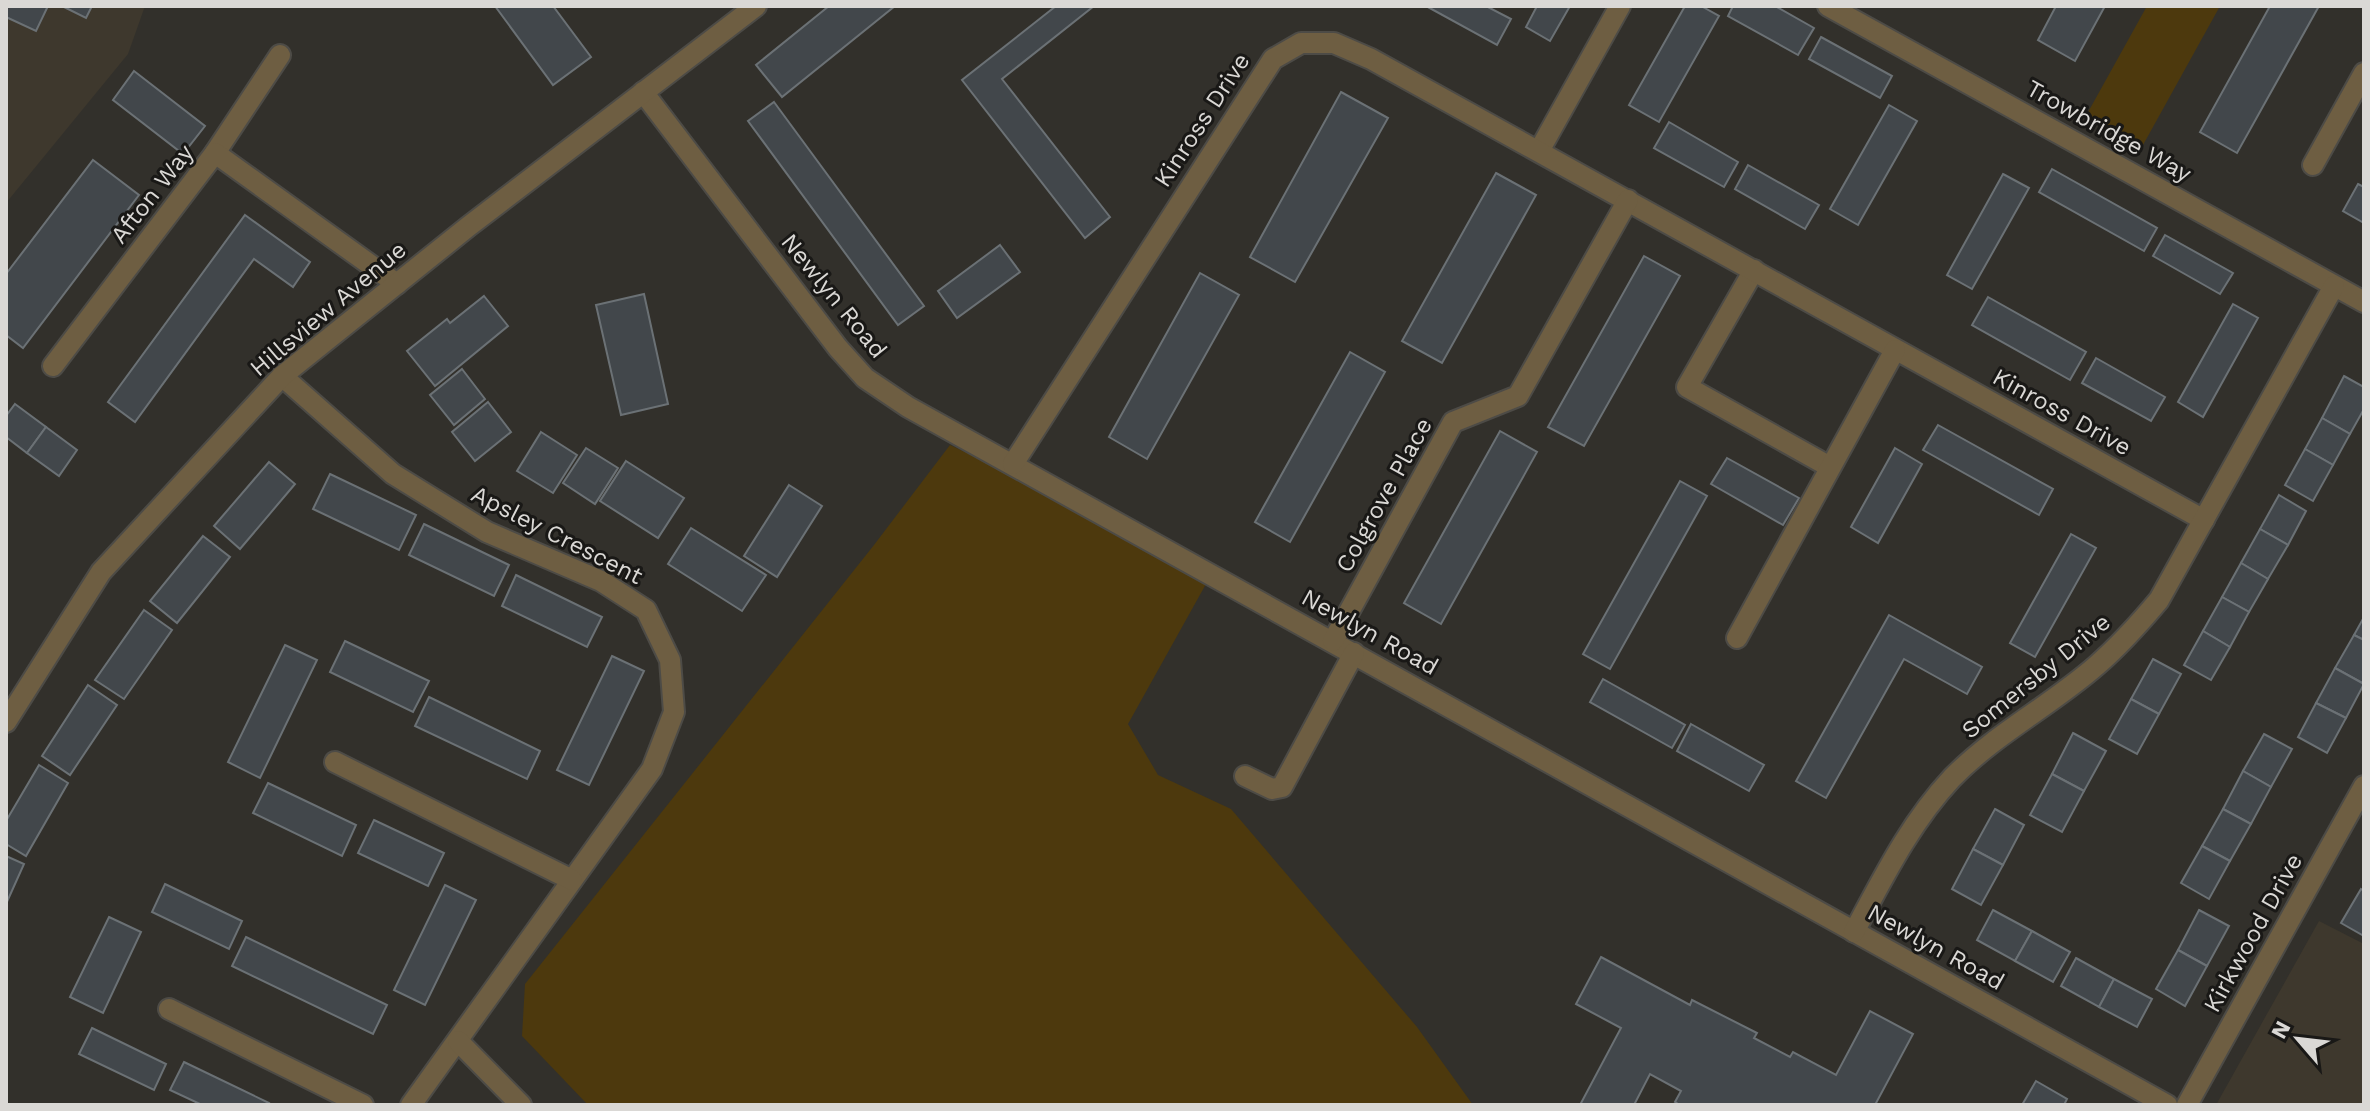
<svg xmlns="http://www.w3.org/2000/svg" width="2370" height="1111" font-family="'Work Sans',sans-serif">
	<rect width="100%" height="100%" fill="#32302b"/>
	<g fill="#3e382d">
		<path d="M6,6H145L128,54L6,203Z"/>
		<path d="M2319,921L2364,944V1105H2216Z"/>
	</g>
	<g fill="#4d390d">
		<path d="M2147,6H2220L2143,145L2087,114Z"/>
		<path d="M950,445L1003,470L1206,584L1128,724L1158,775L1231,809L1417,1027L1473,1105H588L522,1036L525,984L874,545Z"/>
	</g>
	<g fill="#42474b" stroke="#6b7175" stroke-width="2">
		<path d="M6,6H48L36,31L6,17Z"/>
		<path d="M62,6H92L86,18Z"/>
		<path d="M495,6H553L591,57L553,85Z"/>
		<path d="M829,6H895L782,97L756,65Z"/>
		<path d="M1056,6H1094L1002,79L1110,217L1085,238L962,80Z"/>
		<path d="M1426,6H1486L1511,19L1497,45Z"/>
		<path d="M1537,6H1570L1550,41L1526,27Z"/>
		<path d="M1685,6H1701L1719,16L1659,122L1629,105Z"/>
		<path d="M1733,6H1775L1814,28L1798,55L1728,16Z"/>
		<path d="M2056,6H2105L2075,61L2038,40Z"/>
		<path d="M2270,6H2319L2237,153L2200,132Z"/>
		<path d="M1821,37L1892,76L1880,98L1809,59Z"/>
		<path d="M134,71L205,126L183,154L113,100Z"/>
		<path d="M1341,92L1388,118L1295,282L1250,257Z"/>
		<path d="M774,102L924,306L898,325L748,121Z"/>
		<path d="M1889,105L1917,121L1858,225L1830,209Z"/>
		<path d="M1669,122L1738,162L1724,187L1654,148Z"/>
		<path d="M93,160L139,195L23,348L6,335V274Z"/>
		<path d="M1748,165L1819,205L1805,229L1735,189Z"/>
		<path d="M2052,169L2157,228L2144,251L2039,192Z"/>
		<path d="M1496,173L1536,195L1442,363L1402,341Z"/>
		<path d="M2003,174L2029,188L1972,289L1947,275Z"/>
		<path d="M2358,184L2364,187V223L2343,211Z"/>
		<path d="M245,215L310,262L293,287L254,259L135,422L108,402Z"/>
		<path d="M2165,235L2233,273L2220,294L2153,256Z"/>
		<path d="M1000,245L1020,272L957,318L938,291Z"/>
		<path d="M1644,256L1680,276L1584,446L1548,427Z"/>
		<path d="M1200,273L1239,295L1147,459L1109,437Z"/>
		<path d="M644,294L668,404L621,415L596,305Z"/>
		<path d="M484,296L508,326L435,386L407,351L447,319L450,323Z"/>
		<path d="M1988,297L2086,352L2070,380L1972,325Z"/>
		<path d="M2233,304L2258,318L2203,417L2178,402Z"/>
		<path d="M1350,352L1385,372L1290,542L1255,522Z"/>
		<path d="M2096,358L2165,397L2151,421L2082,383Z"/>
		<path d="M462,369L485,399L454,425L430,395Z"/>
		<path d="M2344,376L2364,387V409L2350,434L2322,418Z"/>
		<path d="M488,402L511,432L475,461L452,432Z"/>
		<path d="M15,404L46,427L27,453L6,437V416Z"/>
		<path d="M2322,418L2350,434L2333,465L2305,449Z"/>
		<path d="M1938,425L2053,489L2039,515L1923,450Z"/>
		<path d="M46,427L77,450L59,476L27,453Z"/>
		<path d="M1500,431L1537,452L1441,624L1404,603Z"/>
		<path d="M541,432L577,455L553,493L517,471Z"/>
		<path d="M586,448L618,468L595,504L563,483Z"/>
		<path d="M1895,448L1922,464L1878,543L1851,527Z"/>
		<path d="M2305,449L2333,465L2313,501L2285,485Z"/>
		<path d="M1727,458L1799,498L1783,525L1711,484Z"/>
		<path d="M626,461L684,498L658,538L600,501Z"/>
		<path d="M269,462L295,484L240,549L214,526Z"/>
		<path d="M330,474L416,515L399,550L313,509Z"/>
		<path d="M1680,481L1707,496L1610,669L1583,654Z"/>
		<path d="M789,485L822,506L777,577L744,556Z"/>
		<path d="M2279,495L2306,511L2288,545L2260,529Z"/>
		<path d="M424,524L509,565L494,596L409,555Z"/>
		<path d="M691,528L766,575L742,611L668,564Z"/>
		<path d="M2260,529L2288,545L2268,579L2241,563Z"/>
		<path d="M2071,534L2096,548L2035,657L2010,643Z"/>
		<path d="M203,536L230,557L177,623L150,601Z"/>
		<path d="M2241,563L2268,579L2249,612L2222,597Z"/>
		<path d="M516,575L602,617L587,647L502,606Z"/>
		<path d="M2222,597L2249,612L2230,647L2203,631Z"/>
		<path d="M144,610L172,630L124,699L95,680Z"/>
		<path d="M1889,615L1982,667L1967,694L1904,659L1826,798L1796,781Z"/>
		<path d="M2364,617V640L2354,635Z"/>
		<path d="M2203,631L2230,647L2211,680L2184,665Z"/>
		<path d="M2354,635L2364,640V684L2335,668Z"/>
		<path d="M345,641L429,681L413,712L330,672Z"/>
		<path d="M285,645L317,660L260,778L228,762Z"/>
		<path d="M612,656L644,671L589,785L557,770Z"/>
		<path d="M2153,659L2181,674L2159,714L2131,699Z"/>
		<path d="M2335,668L2364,684L2346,718L2316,703Z"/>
		<path d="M1603,679L1685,725L1672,748L1590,702Z"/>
		<path d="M88,685L117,705L70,775L42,756Z"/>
		<path d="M429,697L540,751L527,779L415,726Z"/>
		<path d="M2131,699L2159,714L2137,754L2109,739Z"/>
		<path d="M2316,703L2346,718L2327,753L2298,737Z"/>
		<path d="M1691,724L1764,765L1749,791L1677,751Z"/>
		<path d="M2073,733L2106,751L2084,791L2052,774Z"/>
		<path d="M2264,734L2292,749L2271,787L2243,771Z"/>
		<path d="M39,765L68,783L26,856L6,844V821Z"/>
		<path d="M2243,771L2271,787L2251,824L2223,809Z"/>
		<path d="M2052,774L2084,791L2062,832L2030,815Z"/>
		<path d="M268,783L356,825L342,856L253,813Z"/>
		<path d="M1995,809L2024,825L2003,865L1973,849Z"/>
		<path d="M2223,809L2251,824L2230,861L2202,846Z"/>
		<path d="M374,820L444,853L428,886L358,853Z"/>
		<path d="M2202,846L2230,861L2209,899L2181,883Z"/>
		<path d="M1973,849L2003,865L1981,905L1952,889Z"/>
		<path d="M6,856L24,864L6,904Z"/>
		<path d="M165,884L242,921L229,949L152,912Z"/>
		<path d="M445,885L476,900L425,1005L394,990Z"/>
		<path d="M2361,889L2364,891V936L2341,923Z"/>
		<path d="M1993,910L2032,931L2015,961L1977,940Z"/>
		<path d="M2199,910L2229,926L2207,966L2178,950Z"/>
		<path d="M109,917L141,932L103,1013L70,997Z"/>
		<path d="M2032,931L2070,952L2053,982L2015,961Z"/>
		<path d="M246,937L387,1005L373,1034L232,966Z"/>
		<path d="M2178,950L2207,966L2185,1006L2156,989Z"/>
		<path d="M1601,957L1690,1005L1692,1000L1757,1033L1754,1038L1790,1057L1793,1052L1836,1075L1870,1011L1913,1034L1875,1105H1680L1675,1102L1681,1091L1650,1074L1634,1105H1580L1621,1028L1576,1004Z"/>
		<path d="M2076,958L2114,979L2099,1007L2061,986Z"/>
		<path d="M2114,979L2152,999L2137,1027L2099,1007Z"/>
		<path d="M92,1028L166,1064L154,1090L79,1054Z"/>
		<path d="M184,1062L269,1103L268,1105H202L170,1090Z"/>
		<path d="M2036,1081L2067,1099L2064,1105H2022Z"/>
	</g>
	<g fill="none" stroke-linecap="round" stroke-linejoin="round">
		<defs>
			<g id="minor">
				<path d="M1828,6L2364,302"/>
				<path d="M643,92L838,348L865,378L908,407L2167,1105"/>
				<path d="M1539,151L1620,6"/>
				<path d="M215,153L280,55"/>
				<path d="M2313,165L2364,73"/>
				<path d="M1754,270L1687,387L1830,467"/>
				<path d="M53,366L215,153L397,284"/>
				<path d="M282,376L393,474L487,532L601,581L646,610L670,660L674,712L652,769L411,1105"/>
				<path d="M1013,464L1273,59L1301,43H1334L1371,59L2204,520"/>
				<path d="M1737,638L1895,350"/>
				<path d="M1333,641L1453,422L1518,396L1628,200"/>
				<path d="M335,762L572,880"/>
				<path d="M1245,776L1272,789L1282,787L1354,653"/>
				<path d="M1854,932C1883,878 1910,823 1952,778C1995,734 2050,706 2096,666C2119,646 2139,624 2159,600L2334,286"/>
				<path d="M169,1009L363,1105"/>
				<path d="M458,1041L521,1105"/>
			</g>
			<g id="tertiary">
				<path d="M6,722L101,572L282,376L469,226L756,6"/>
				<path d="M2187,1105L2364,786"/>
			</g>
		</defs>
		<use href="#minor" stroke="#4d4b46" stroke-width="24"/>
		<use href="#tertiary" stroke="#4d4b46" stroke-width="24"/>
		<use href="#minor" stroke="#6e5e42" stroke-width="20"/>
		<use href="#tertiary" stroke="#6e5e42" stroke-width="20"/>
	</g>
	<g text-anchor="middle" stroke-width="6" stroke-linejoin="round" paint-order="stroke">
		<g font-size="24" fill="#dad8d5" stroke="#191816">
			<text transform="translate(1202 120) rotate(-57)" y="8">Kinross Drive</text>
			<text transform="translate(2109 131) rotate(29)" y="8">Trowbridge Way</text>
			<text transform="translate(152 194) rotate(-52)" y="8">Afton Way</text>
			<text transform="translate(834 296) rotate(51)" y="8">Newlyn Road</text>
			<text transform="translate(328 309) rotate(-40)" y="8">Hillsview Avenue</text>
			<text transform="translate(2062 412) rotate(29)" y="8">Kinross Drive</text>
			<text transform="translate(1384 495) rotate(-61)" y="8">Colgrove Place</text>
			<text transform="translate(557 535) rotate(27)" y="8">Apsley Crescent</text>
			<text transform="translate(1370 632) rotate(29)" y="8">Newlyn Road</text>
			<text transform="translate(2036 676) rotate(-39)" y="8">Somersby Drive</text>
			<text transform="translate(2253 933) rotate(-61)" y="8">Kirkwood Drive</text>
			<text transform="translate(1936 947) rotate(29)" y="8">Newlyn Road</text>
		</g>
	</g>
	<rect width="2370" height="1111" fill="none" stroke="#dad8d5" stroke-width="16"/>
	<g transform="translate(2298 1039) rotate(298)" stroke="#191816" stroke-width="6" paint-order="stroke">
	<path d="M0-6L14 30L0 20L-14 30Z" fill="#dad8d5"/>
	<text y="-12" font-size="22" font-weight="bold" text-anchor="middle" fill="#dad8d5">N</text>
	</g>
</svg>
